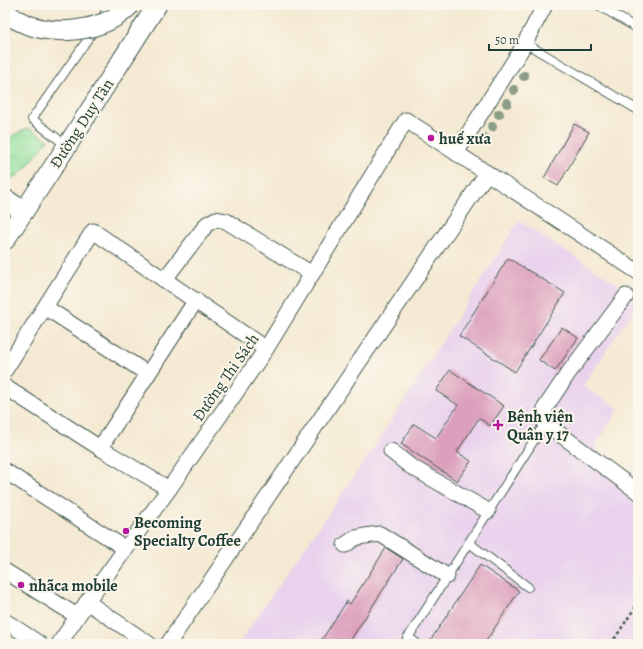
<svg xmlns="http://www.w3.org/2000/svg" width="643" height="649" font-family="Alegreya,serif">
	<defs>
		<pattern id="grass-tufts" width="24" height="20" patternUnits="userSpaceOnUse"><rect width="24" height="20" fill="#93e09d"/><path d="M3 7l-1-3M5 7V3M7 7l1-3M15 17l-1-3M17 17v-4M19 17l1-3" fill="none" stroke="#7ec188"/></pattern>
	</defs>
	<rect width="100%" height="100%" fill="#fbf7ec"/>
	<filter id="ink" filterUnits="userSpaceOnUse"><feTurbulence type="fractalNoise" baseFrequency=".025" numOctaves="2"/><feDisplacementMap in="SourceGraphic" scale="8" xChannelSelector="R" yChannelSelector="G"/><feConvolveMatrix kernelMatrix="1 2 1 2 8 2 1 2 1" color-interpolation-filters="sRGB"/></filter>
	<filter id="wash" filterUnits="userSpaceOnUse"><feTurbulence type="fractalNoise" baseFrequency=".012" numOctaves="4" result="noise"/><feDisplacementMap in="SourceGraphic" scale="16" xChannelSelector="R" yChannelSelector="G"/><feGaussianBlur stdDeviation="0.9" result="paint"/><feColorMatrix in="noise" values="0 0 0 0 0 0 0 0 0 0 0 0 0 0 0 0 0 1.4 0 .05"/><feComposite in="paint" operator="in"/></filter>
	<g filter="url(#wash)">
		<rect width="100%" height="100%" fill="#f4e9d2"/>
		<path fill="#e9d2ed" d="M519,221L638,297V303L583,386L619,408L594,448L638,479V644H238L378,442Z"/>
		<path fill="url(#grass-tufts)" stroke="#598e68" d="M27,128L31,129L48,140C35,156 25,174 6,182L5,181V140Z"/>
		<g id="blocks">
			<g fill="#dc9fbc">
				<path d="M574,124L589,132L558,186L544,178Z"/>
				<path d="M508,258L565,293L515,372L459,336Z"/>
				<path d="M562,327L578,338L555,371L539,360Z"/>
				<path d="M450,370L504,406L490,426L479,418L457,452L471,461L457,481L401,444L414,424L436,438L458,405L436,391Z"/>
				<path d="M386,548L403,559L348,644H319L347,601L350,604Z"/>
				<path d="M480,565L519,591L484,644H434L430,641Z"/>
			</g>
		</g>
	</g>
	<g filter="url(#ink)">
		<use href="#blocks" fill-opacity="0" stroke="#3f574c" stroke-width="1"/>
		<g fill="none" stroke-linecap="round" stroke-linejoin="round">
			<defs>
				<g id="service">
					<path d="M598,5L638,29"/>
					<path d="M525,43L638,110"/>
					<path d="M67,146L32,119L97,26L104,15L108,5"/>
					<path d="M469,543L528,587"/>
					<path d="M408,637L418,644"/>
					<path d="M404,644L545,423"/>
				</g>
				<g id="minor">
					<path d="M456,153L521,50L545,5"/>
					<path d="M164,280L207,224L216,219L226,221L312,274"/>
					<path d="M626,296L567,375L545,408V423L638,492"/>
					<path d="M45,307L148,374"/>
					<path d="M5,370L93,231L266,349"/>
					<path d="M5,387L100,448L169,489"/>
					<path d="M100,448L196,300"/>
					<path d="M391,451L410,466L488,511"/>
					<path d="M5,471L126,549"/>
					<path d="M345,545L355,538L365,536L380,534L447,576"/>
					<path d="M5,571L77,616"/>
					<path d="M87,602L149,644"/>
					<path d="M5,621L40,644"/>
					<path d="M59,644L87,602L169,489L266,349L406,120L638,272"/>
					<path d="M168,644L487,173"/>
				</g>
				<g id="tertiary">
					<path d="M5,199L24,211"/>
					<path d="M5,240L67,146L157,5"/>
				</g>
			</defs>
			<use href="#service" stroke="#3f574c" stroke-width="10"/>
			<use href="#minor" stroke="#3f574c" stroke-width="17"/>
			<use href="#tertiary" stroke="#3f574c" stroke-width="21"/>
			<path stroke="#3f574c" stroke-width="2.5" stroke-dasharray="3 3" stroke-linecap="butt" d="M611,644L638,603"/>
			<use href="#service" stroke="#fff" stroke-width="8"/>
			<use href="#minor" stroke="#fff" stroke-width="15"/>
			<use href="#tertiary" stroke="#fff" stroke-width="19"/>
			<defs>
				<path id="tertiary-bridge" d="M5,11C9,14 13,18 17,20C50,38 104,33 130,5"/>
			</defs>
			<use href="#tertiary-bridge" stroke="#3f574c" stroke-width="21" stroke-linecap="butt"/>
			<use href="#tertiary-bridge" stroke="#fff" stroke-width="19"/>
		</g>
		<g fill="#8c9d87">
			<circle cx="524" cy="76" r="5"/>
			<circle cx="514" cy="90" r="5"/>
			<circle cx="507" cy="103" r="5"/>
			<circle cx="499" cy="114" r="5"/>
			<circle cx="492" cy="127" r="5"/>
			<circle cx="484" cy="138" r="5"/>
		</g>
	</g>
	<g fill="#b5179e" stroke="#fbf7ec" stroke-width="1.5">
		<circle cx="431" cy="138" r="4"/>
		<path d="M496 419h4v4h4v4h-4v4h-4v-4h-4v-4h4z"/>
		<circle cx="126" cy="531" r="4"/>
		<circle cx="21" cy="585" r="4"/>
	</g>
	<g text-anchor="middle" stroke-width="4" stroke-linejoin="round" paint-order="stroke">
		<g font-size="16" fill="#1f3d34" stroke="#fbf7ec">
			<text transform="translate(81 123) rotate(-57)" y="6">Đường Duy Tân</text>
			<text transform="translate(225 377) rotate(-55)" y="6">Đường Thi Sách</text>
		</g>
		<g font-size="16" font-weight="bold" fill="#1f3d34" stroke="#fbf7ec" text-anchor="start">
			<text x="439" y="144">huế xưa</text>
			<text x="507" y="422">Bệnh viện<tspan x="507" dy="18">Quân y 17</tspan></text>
			<text x="134" y="528">Becoming<tspan x="134" dy="18">Specialty Coffee</tspan></text>
			<text x="29" y="591">nhãca mobile</text>
		</g>
	</g>
	<rect width="643" height="649" fill="none" stroke="#fbf7ec" stroke-width="20"/>
	<path d="M489 44v6h102v-6" fill="none" stroke="#1f3d34" stroke-width="2"/>
	<text x="495" y="44" font-size="12" fill="#1f3d34" stroke="#fbf7ec" stroke-width="3" paint-order="stroke">50 m</text>
</svg>
